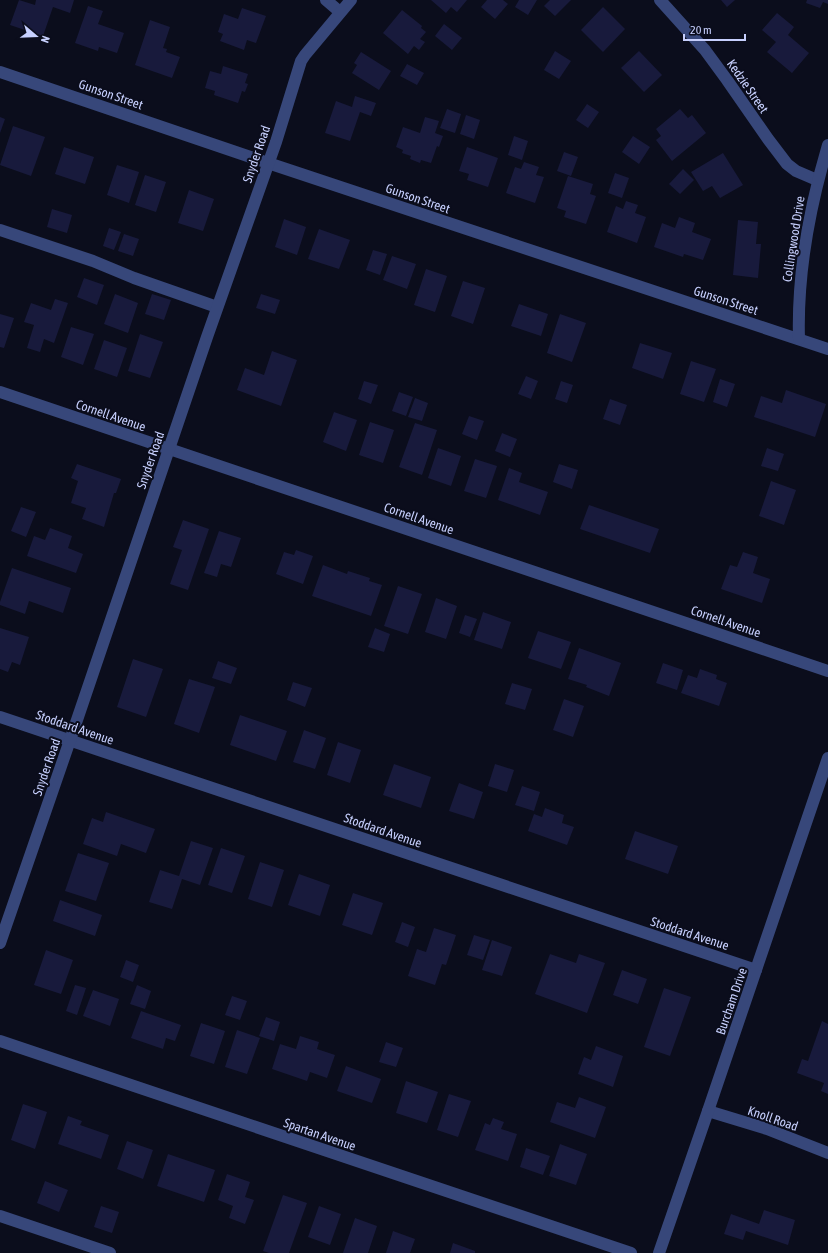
<svg xmlns="http://www.w3.org/2000/svg" width="828" height="1253" font-family="'Asap Condensed',sans-serif">
	<rect width="100%" height="100%" fill="#0b0d1c"/>
	<g fill="#181a3c">
		<path d="M19,0L35,5L36,0H74L70,13L53,7L43,36L10,25Z"/>
		<path d="M431,0H467L457,12L451,7L446,13Z"/>
		<path d="M487,0H503L508,4L495,19L481,7Z"/>
		<path d="M519,0H537L528,15L515,7Z"/>
		<path d="M550,0H571L555,16L544,6Z"/>
		<path d="M721,0H735L727,7Z"/>
		<path d="M807,0H828V4L823,2L820,8L806,3Z"/>
		<path d="M88,6L103,11L98,24L124,33L117,53L99,47L98,51L75,43Z"/>
		<path d="M603,7L625,29L603,52L581,30Z"/>
		<path d="M242,8L266,16L256,43L247,40L244,50L220,41L223,34L218,32L224,14L238,19Z"/>
		<path d="M402,10L422,26L421,28L426,32L420,39L425,42L419,50L414,46L408,54L383,33Z"/>
		<path d="M777,13L794,27L788,35L809,53L792,73L767,52L776,42L762,30Z"/>
		<path d="M150,20L170,27L163,48L167,49L166,52L180,57L172,78L135,65Z"/>
		<path d="M444,24L462,38L452,50L435,36Z"/>
		<path d="M555,51L571,61L559,79L544,70Z"/>
		<path d="M639,51L662,75L644,92L621,68Z"/>
		<path d="M361,52L391,71L379,90L352,73L357,65L354,63Z"/>
		<path d="M407,64L424,73L417,85L400,76Z"/>
		<path d="M223,66L248,74L245,83L248,84L245,92L242,91L238,103L214,95L215,91L205,88L210,71L221,74Z"/>
		<path d="M355,96L376,103L371,116L360,112L350,141L325,133L336,101L352,107Z"/>
		<path d="M587,104L599,112L588,128L576,120Z"/>
		<path d="M447,109L461,114L455,133L440,128Z"/>
		<path d="M680,109L688,118L692,115L706,133L672,161L656,140L661,136L656,129Z"/>
		<path d="M466,115L480,120L474,139L460,134Z"/>
		<path d="M0,117L5,119L0,133Z"/>
		<path d="M425,117L439,121L435,133L443,136L439,147L437,146L431,163L421,160L420,163L410,159L411,156L402,153L403,150L396,147L403,127L420,133Z"/>
		<path d="M13,126L45,137L31,176L0,165Z"/>
		<path d="M514,136L528,141L522,160L508,155Z"/>
		<path d="M633,136L650,147L639,164L622,152Z"/>
		<path d="M64,147L94,157L85,184L55,174Z"/>
		<path d="M467,147L498,158L488,187L467,180L469,174L459,171Z"/>
		<path d="M564,152L578,157L571,176L557,171Z"/>
		<path d="M723,153L743,185L720,198L712,186L703,191L691,172Z"/>
		<path d="M524,162L539,167L536,175L544,177L535,203L506,193L515,167L521,169Z"/>
		<path d="M117,165L139,172L129,203L107,195Z"/>
		<path d="M683,169L694,180L680,194L669,184Z"/>
		<path d="M615,173L629,178L622,198L608,193Z"/>
		<path d="M145,175L166,182L156,212L135,205Z"/>
		<path d="M568,176L593,184L590,194L596,196L586,224L564,217L566,211L557,208Z"/>
		<path d="M189,190L214,199L203,231L178,223Z"/>
		<path d="M626,201L638,205L635,213L646,217L637,243L607,232L616,206L623,209Z"/>
		<path d="M52,209L72,215L67,233L47,227Z"/>
		<path d="M679,217L695,223L692,232L711,239L703,260L684,254L683,257L654,247L662,223L675,228Z"/>
		<path d="M284,219L306,227L297,255L275,247Z"/>
		<path d="M738,220L758,222L756,244H761L758,278L733,275Z"/>
		<path d="M109,228L121,232L114,250L103,246Z"/>
		<path d="M319,229L350,240L339,269L308,259Z"/>
		<path d="M124,234L139,239L133,256L118,251Z"/>
		<path d="M373,250L387,254L380,275L366,270Z"/>
		<path d="M392,256L416,264L407,289L383,280Z"/>
		<path d="M426,269L447,276L435,312L414,305Z"/>
		<path d="M84,278L104,285L97,305L77,297Z"/>
		<path d="M463,281L485,288L473,324L451,316Z"/>
		<path d="M115,294L138,303L128,333L104,324Z"/>
		<path d="M152,294L171,300L164,320L145,314Z"/>
		<path d="M261,294L280,300L275,314L256,308Z"/>
		<path d="M55,299L68,303L54,343L44,339L40,352L27,348L34,325L24,322L31,303L51,310Z"/>
		<path d="M519,304L548,314L541,336L511,326Z"/>
		<path d="M0,314L14,318L4,348L0,347Z"/>
		<path d="M560,314L586,323L572,362L547,353Z"/>
		<path d="M71,327L94,334L83,365L61,357Z"/>
		<path d="M140,334L163,342L150,378L128,371Z"/>
		<path d="M104,340L127,348L117,377L94,369Z"/>
		<path d="M640,343L672,353L663,379L632,368Z"/>
		<path d="M272,351L297,360L281,406L237,390L245,368L264,375Z"/>
		<path d="M691,361L716,369L704,402L680,394Z"/>
		<path d="M526,376L538,381L531,399L518,394Z"/>
		<path d="M720,379L735,384L727,407L713,402Z"/>
		<path d="M364,381L378,385L371,404L358,399Z"/>
		<path d="M561,381L573,385L567,403L555,399Z"/>
		<path d="M786,390L826,404L815,437L754,417L761,396L782,403Z"/>
		<path d="M399,392L413,397L406,416L392,411Z"/>
		<path d="M415,398L428,403L422,421L408,417Z"/>
		<path d="M610,399L627,405L620,425L603,419Z"/>
		<path d="M334,412L357,420L346,451L323,442Z"/>
		<path d="M469,416L484,421L477,440L462,434Z"/>
		<path d="M370,422L394,430L383,463L359,455Z"/>
		<path d="M415,423L437,430L422,475L399,467Z"/>
		<path d="M502,433L517,439L510,457L495,451Z"/>
		<path d="M438,448L461,456L451,486L428,478Z"/>
		<path d="M767,448L784,454L778,471L761,466Z"/>
		<path d="M475,459L497,466L486,498L464,491Z"/>
		<path d="M77,464L121,479L116,493H114L104,527L82,519L86,508L71,503L78,481L71,478Z"/>
		<path d="M559,464L578,470L572,489L553,482Z"/>
		<path d="M509,468L522,473L519,482L548,492L540,515L498,500Z"/>
		<path d="M771,481L796,490L784,525L759,516Z"/>
		<path d="M589,505L659,529L650,553L580,529Z"/>
		<path d="M21,507L36,512L26,537L11,531Z"/>
		<path d="M183,520L209,529L188,590L170,584L182,550L173,547Z"/>
		<path d="M50,528L72,536L68,548L83,554L76,573L27,556L34,536L45,540Z"/>
		<path d="M219,531L241,538L231,567L221,564L217,577L204,573Z"/>
		<path d="M296,550L313,556L303,584L276,574L284,552L294,555Z"/>
		<path d="M743,552L758,557L753,573L770,579L762,603L721,589L730,565L737,567Z"/>
		<path d="M323,565L347,574L348,571L370,578L369,581L382,585L371,616L312,596Z"/>
		<path d="M12,568L71,588L63,613L29,601L25,614L0,605V602Z"/>
		<path d="M398,586L422,594L408,634L384,626Z"/>
		<path d="M436,598L457,606L446,639L425,632Z"/>
		<path d="M483,612L511,622L502,649L474,640Z"/>
		<path d="M465,615L477,619L470,637L459,633Z"/>
		<path d="M0,628L29,637L20,665L12,662L8,672L0,669Z"/>
		<path d="M375,628L390,634L384,652L368,647Z"/>
		<path d="M538,631L571,642L561,669L528,658Z"/>
		<path d="M579,648L621,663L609,696L586,687L587,685L568,679Z"/>
		<path d="M133,659L163,669L146,717L117,707Z"/>
		<path d="M218,661L237,668L231,684L212,678Z"/>
		<path d="M663,663L683,670L677,690L656,683Z"/>
		<path d="M700,669L717,675L716,679L727,683L719,706L681,693L688,675L697,678Z"/>
		<path d="M189,679L215,687L199,733L174,724Z"/>
		<path d="M293,682L312,688L305,707L287,700Z"/>
		<path d="M512,683L532,689L525,710L505,704Z"/>
		<path d="M564,699L584,706L573,737L553,730Z"/>
		<path d="M240,715L287,731L276,761L230,745Z"/>
		<path d="M304,730L326,738L315,769L293,762Z"/>
		<path d="M338,742L361,750L350,783L327,775Z"/>
		<path d="M394,764L431,777L421,808L383,795Z"/>
		<path d="M495,764L514,770L507,792L488,786Z"/>
		<path d="M459,783L483,792L474,819L449,811Z"/>
		<path d="M522,786L540,792L534,811L515,805Z"/>
		<path d="M545,808L564,815L562,823L574,827L567,845L528,831L534,814L542,817Z"/>
		<path d="M106,812L155,829L146,853L121,844L117,856L83,844L92,818L103,822Z"/>
		<path d="M635,831L678,846L668,874L625,859Z"/>
		<path d="M191,841L213,848L200,885L182,879L172,909L149,902L160,870L179,876Z"/>
		<path d="M221,848L245,856L232,893L208,885Z"/>
		<path d="M78,853L109,863L96,901L65,891Z"/>
		<path d="M260,862L284,870L272,907L248,899Z"/>
		<path d="M299,874L330,885L320,916L288,905Z"/>
		<path d="M353,893L383,903L372,935L342,925Z"/>
		<path d="M60,900L102,915L95,936L53,921Z"/>
		<path d="M402,922L415,927L408,947L395,942Z"/>
		<path d="M434,928L456,935L446,965L442,964L435,985L408,976L417,949L426,952Z"/>
		<path d="M474,935L490,940L483,960L467,955Z"/>
		<path d="M492,940L512,947L502,976L482,970Z"/>
		<path d="M46,950L73,960L61,994L34,985Z"/>
		<path d="M550,954L576,963L579,954L605,963L587,1013L535,994Z"/>
		<path d="M126,960L139,965L133,982L120,977Z"/>
		<path d="M622,970L647,979L638,1004L613,995Z"/>
		<path d="M75,985L86,988L77,1015L66,1011Z"/>
		<path d="M137,985L151,991L145,1009L130,1004Z"/>
		<path d="M664,988L691,997L670,1056L644,1047Z"/>
		<path d="M93,990L119,999L110,1026L83,1016Z"/>
		<path d="M232,996L247,1001L240,1020L225,1015Z"/>
		<path d="M141,1011L181,1025L175,1041L166,1038L163,1049L131,1038Z"/>
		<path d="M266,1017L280,1022L274,1041L259,1036Z"/>
		<path d="M822,1021L828,1024V1094L821,1091L824,1083L797,1073L802,1059L808,1061Z"/>
		<path d="M201,1023L225,1031L214,1064L190,1056Z"/>
		<path d="M237,1030L260,1038L247,1074L225,1067Z"/>
		<path d="M300,1036L319,1042L317,1049L335,1055L327,1078L310,1072L307,1081L272,1069L280,1044L296,1049Z"/>
		<path d="M386,1042L403,1048L396,1067L379,1062Z"/>
		<path d="M596,1046L623,1056L613,1087L578,1074L584,1057L591,1060Z"/>
		<path d="M346,1066L381,1079L372,1103L337,1091Z"/>
		<path d="M406,1081L438,1092L427,1123L396,1113Z"/>
		<path d="M449,1094L471,1101L458,1137L437,1130Z"/>
		<path d="M579,1097L606,1107L595,1138L550,1122L557,1102L575,1108Z"/>
		<path d="M23,1104L47,1112L35,1149L11,1140Z"/>
		<path d="M68,1116L82,1121L80,1125L109,1135L101,1159L58,1144Z"/>
		<path d="M493,1118L504,1122L501,1129L517,1134L508,1161L475,1150L485,1123L490,1125Z"/>
		<path d="M127,1141L153,1150L143,1179L117,1169Z"/>
		<path d="M560,1144L587,1154L576,1185L549,1176Z"/>
		<path d="M526,1148L550,1156L543,1175L520,1167Z"/>
		<path d="M168,1154L215,1170L204,1202L157,1186Z"/>
		<path d="M227,1174L250,1182L245,1197L254,1200L245,1224L229,1218L233,1206L218,1200Z"/>
		<path d="M45,1181L68,1190L59,1212L37,1203Z"/>
		<path d="M283,1195L307,1203L289,1253H269L263,1251Z"/>
		<path d="M101,1206L119,1212L112,1233L94,1227Z"/>
		<path d="M319,1206L341,1214L330,1245L308,1237Z"/>
		<path d="M764,1210L795,1220L788,1245L746,1231L743,1240L724,1234L731,1214L759,1224Z"/>
		<path d="M355,1218L377,1226L368,1253H343Z"/>
		<path d="M393,1231L415,1239L410,1253H386Z"/>
		<path d="M453,1243L475,1251V1253H450Z"/>
	</g>
	<g fill="none" stroke-linecap="round" stroke-linejoin="round">
		<g stroke="#37477a" stroke-width="12">
			<path d="M326,0L340,12"/>
			<path d="M660,0L705,50L727,80L768,139L787,164L796,171L817,180"/>
			<path d="M0,72L268,163L828,349"/>
			<path d="M0,230L93,261L134,278L217,307"/>
			<path d="M799,339C797,273 809,209 828,145"/>
			<path d="M0,392L828,671"/>
			<path d="M0,717L756,970"/>
			<path d="M0,943L78,717L207,337L276,142L301,61L305,55L351,0"/>
			<path d="M0,1041L631,1253"/>
			<path d="M708,1111L767,1129L828,1153"/>
			<path d="M0,1216L110,1253"/>
			<path d="M659,1253L708,1111L828,758"/>
		</g>
	</g>
	<g text-anchor="middle" stroke-width="4" stroke-linejoin="round" paint-order="stroke">
		<g font-size="13" fill="#c7d0fe" stroke="#0b0d1c">
			<text transform="translate(748 86) rotate(55)" y="5">Kedzie Street</text>
			<text transform="translate(111 94) rotate(19)" y="5">Gunson Street</text>
			<text transform="translate(256 154) rotate(-71)" y="5">Snyder Road</text>
			<text transform="translate(418 198) rotate(19)" y="5">Gunson Street</text>
			<text transform="translate(793 239) rotate(-81)" y="5">Collingwood Drive</text>
			<text transform="translate(726 300) rotate(18)" y="5">Gunson Street</text>
			<text transform="translate(111 415) rotate(19)" y="5">Cornell Avenue</text>
			<text transform="translate(150 460) rotate(-71)" y="5">Snyder Road</text>
			<text transform="translate(419 518) rotate(19)" y="5">Cornell Avenue</text>
			<text transform="translate(726 621) rotate(19)" y="5">Cornell Avenue</text>
			<text transform="translate(75 727) rotate(19)" y="5">Stoddard Avenue</text>
			<text transform="translate(46 767) rotate(-71)" y="5">Snyder Road</text>
			<text transform="translate(383 830) rotate(19)" y="5">Stoddard Avenue</text>
			<text transform="translate(690 933) rotate(18)" y="5">Stoddard Avenue</text>
			<text transform="translate(731 1001) rotate(-71)" y="5">Burcham Drive</text>
			<text transform="translate(773 1118) rotate(19)" y="5">Knoll Road</text>
			<text transform="translate(320 1134) rotate(19)" y="5">Spartan Avenue</text>
		</g>
	</g>
	<g transform="translate(36 36) rotate(109)" stroke="#0b0d1c" stroke-width="3" paint-order="stroke">
	<path d="M0-3L7 15L0 10L-7 15Z" fill="#c7d0fe"/>
	<text y="-6" font-size="11" font-weight="bold" text-anchor="middle" fill="#c7d0fe">N</text>
	</g>
	<path d="M684 34v6h61v-6" fill="none" stroke="#c7d0fe" stroke-width="2"/>
	<text x="690" y="34" font-size="12" fill="#c7d0fe" stroke="#0b0d1c" stroke-width="3" paint-order="stroke">20 m</text>
</svg>
